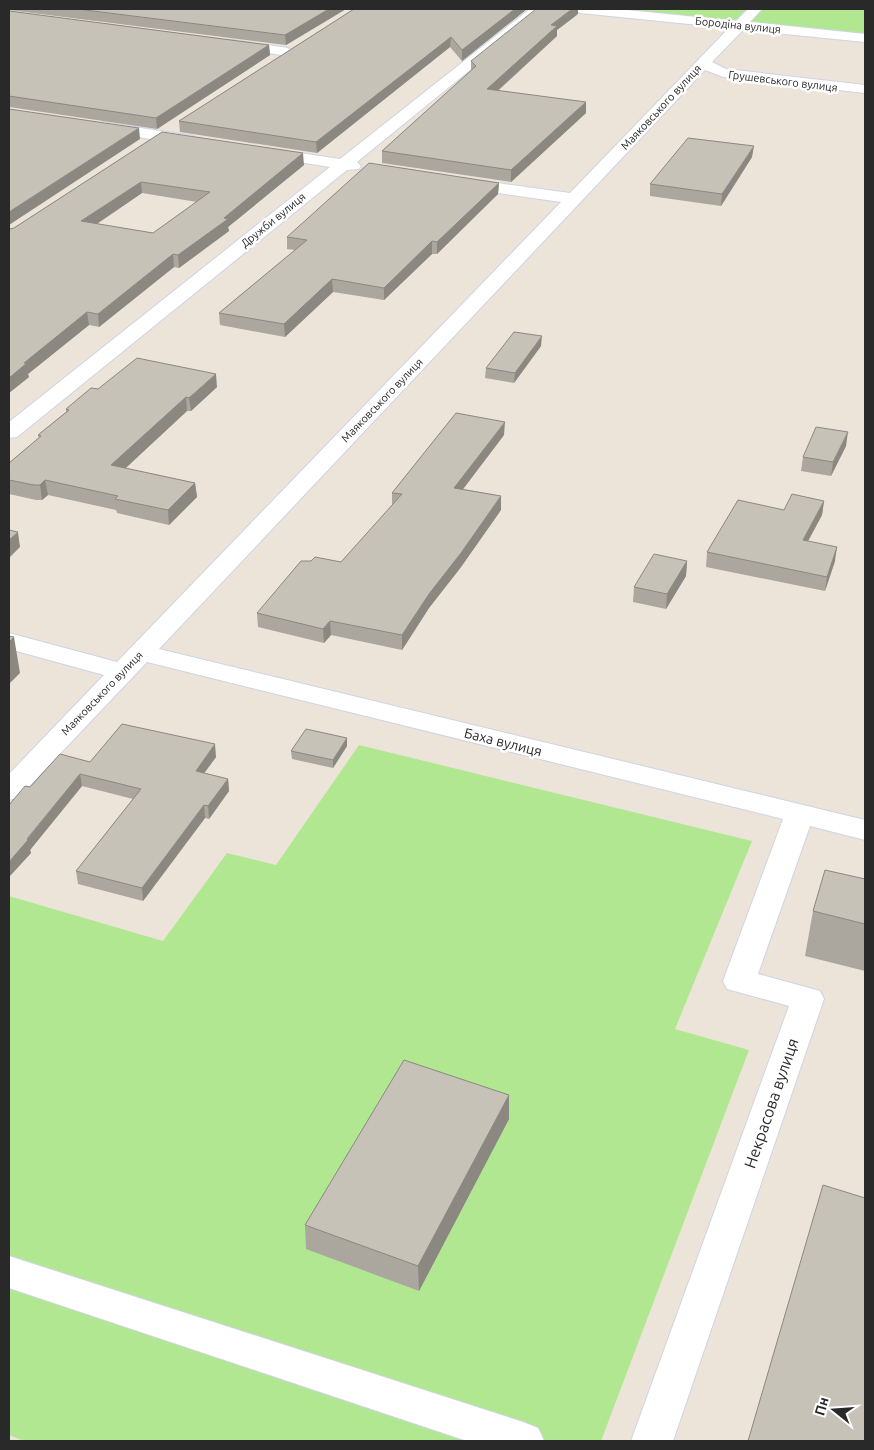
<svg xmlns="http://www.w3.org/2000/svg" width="874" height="1450" font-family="Ubuntu,sans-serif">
	<rect width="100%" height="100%" fill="#ece4d9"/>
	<g fill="#b2e792">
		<path d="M583,9H752L737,24Z"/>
		<path d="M757,9H865V37L743,25Z"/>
		<path d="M359,745L752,841L675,1029L749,1050L601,1441H24L9,1435V896L163,941L227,853L276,865Z"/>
	</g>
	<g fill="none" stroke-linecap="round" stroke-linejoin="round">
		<defs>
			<g id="street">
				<path d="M530,9H545L357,162L361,166L359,169L347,170L17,437L9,438V422L330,167L261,156L259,153L261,150L267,148L340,159Z"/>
				<path d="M573,9H617L736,21L748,9H762L750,22L865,34V42L743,30L712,62L726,69L865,85V93L723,77L705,70L159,649L865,820V840L810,826L758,974L820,991L824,999L673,1441H631L789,1006L727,989L723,981L783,819L147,662L19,797L9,800V774L104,675L9,649V633L117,662L561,202L462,188L456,187L454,183L456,179L462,178L570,193L729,28L580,13Z"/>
				<path d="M233,40L288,48L295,52L288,56L228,47L226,44L228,41Z"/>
				<path d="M102,122L193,136L201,141L193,146L96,130L94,127Z"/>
				<path d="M9,1256L523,1422L538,1428L544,1441H467L9,1288Z"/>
			</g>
		</defs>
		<use href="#street" stroke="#cfd3e3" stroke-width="2"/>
		<use href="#street" fill="#fff" fill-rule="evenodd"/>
	</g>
	<g fill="#aba79e" fill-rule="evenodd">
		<path d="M9,9H346L286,45L9,10Z"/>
		<path d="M354,9H527L462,61L450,47L317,153L180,132L179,121Z"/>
		<path d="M9,11L269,45L270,55L157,129L9,107Z"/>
		<path d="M578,14L557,30V36L498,91L586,113L511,182L382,163V151L471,71V61Z"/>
		<path d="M162,132L304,165L228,227L229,231L179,268L174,267L99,327L89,325L28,374L29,377L9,393V229L14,228ZM142,193L197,202L153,233L97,224Z"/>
		<path d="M752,157L721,206L650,196V184Z"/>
		<path d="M499,183L498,194L437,254H432L384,300L333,292L285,337L220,325L219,313L295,250L287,249V237Z"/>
		<path d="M541,346L514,383L485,378L486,368Z"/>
		<path d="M217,387L191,411H187L125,468L195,483L197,497L169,525L117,513L116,510L48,495L42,500H36L9,494V463L39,438L38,435L66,412V409L98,389Z"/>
		<path d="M504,435L463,489L501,496V510L461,567L429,608L402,650L331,635L324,643L258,627L257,613L341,562L392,506V493Z"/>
		<path d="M846,446L831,476L801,471L803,457Z"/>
		<path d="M824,501L822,515L808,541L835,561L825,591L706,567L707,552L784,510Z"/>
		<path d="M687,561L686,576L666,609L633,602L634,587Z"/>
		<path d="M347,738V746L333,768L292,759L291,751Z"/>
		<path d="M216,757L204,773L228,779L229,791L209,819L205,818L143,901L78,884L76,871L133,799L82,786L30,850L31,853L9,877L30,787L90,762Z"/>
		<path d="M865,879V971L805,956L813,911Z"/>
		<path d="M509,1095V1119L419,1291L306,1249L305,1225Z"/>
	</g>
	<g fill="#8b8881">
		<path d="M329,9H346L286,45L285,35Z"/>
		<path d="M515,9H527L462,61V50Z"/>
		<path d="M572,9H578V14L557,30V36L487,100V89L551,25Z"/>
		<path d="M451,37L450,47L317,153L316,142Z"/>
		<path d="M269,45L270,55L157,129L156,118Z"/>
		<path d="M586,102V113L511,182V170Z"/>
		<path d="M139,128L140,139L9,225V212Z"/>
		<path d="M754,146L752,157L721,206L722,194Z"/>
		<path d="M303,153L304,165L228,227L229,231L179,268L178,255Z"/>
		<path d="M141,182L142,193L83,233L81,221Z"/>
		<path d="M499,183L498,194L437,254V242Z"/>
		<path d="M432,241V254L384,300V288Z"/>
		<path d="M173,254L174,267L99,327L98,314Z"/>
		<path d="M332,279L333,292L285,337L284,324Z"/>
		<path d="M87,312L89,325L28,374L29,377L9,393V378L24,363Z"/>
		<path d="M542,336L541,346L514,383L515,373Z"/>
		<path d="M216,374L217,387L191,411L189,398Z"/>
		<path d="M186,397L187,411L113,480L111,465Z"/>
		<path d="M505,422L504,435L454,501V488Z"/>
		<path d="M848,432L846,446L831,476L833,462Z"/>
		<path d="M45,480L48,495L42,500L40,485Z"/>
		<path d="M195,483L197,497L169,525L168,510Z"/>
		<path d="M501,496V510L461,567L429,608L402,650V635L429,594Z"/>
		<path d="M824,501L822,515L801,554L803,540Z"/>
		<path d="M18,532L20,547L9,558V540Z"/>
		<path d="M837,547L835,561L825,591L827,577Z"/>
		<path d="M687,561L686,576L666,609L667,594Z"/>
		<path d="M330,621L331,635L324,643L323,629Z"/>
		<path d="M14,637L20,673L9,684V642Z"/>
		<path d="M347,738V746L333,768V760Z"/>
		<path d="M215,744L216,757L197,783L196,771Z"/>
		<path d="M80,774L82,786L30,850L31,853L9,877V862Z"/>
		<path d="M228,779L229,791L209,819L208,806Z"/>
		<path d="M204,805L205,818L143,901L142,888Z"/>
		<path d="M509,1095V1119L419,1291L418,1266Z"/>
	</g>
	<g fill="#c7c2b8" stroke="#8b8881" fill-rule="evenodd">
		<path d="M77,9H329L285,35Z"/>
		<path d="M354,9H515L462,50L451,37L316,142L179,121Z"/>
		<path d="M536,9H572L551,25L557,26L487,89L586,102L511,170L382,151L476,66L471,61Z"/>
		<path d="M9,11L269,45L156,118L9,96Z"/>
		<path d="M9,109L139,128L9,212Z"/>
		<path d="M162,132L303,153L224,218L228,219L178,255L173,254L98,314L87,312L24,363H27L9,378V229L14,228ZM141,182L210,192L153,233L81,221Z"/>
		<path d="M688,138L754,146L722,194L650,184Z"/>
		<path d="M369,163L499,183L437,242L432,241L384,288L332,279L284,324L219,313L307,240L287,237Z"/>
		<path d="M514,332L542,336L515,373L486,368Z"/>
		<path d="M137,358L216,374L189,398L186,397L111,465L195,483L168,510L115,499L118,496L45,480L40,485H34L9,480V463L41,436L38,435L69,410L66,409L91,388L98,389Z"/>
		<path d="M456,413L505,422L454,488L501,496L461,553L429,594L402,635L330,621L323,629L257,613L301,561H311L315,557L341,562L402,494L392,493Z"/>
		<path d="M816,427L848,432L833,462L803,457Z"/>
		<path d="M792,494L824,501L803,540L837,547L827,577L707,552L738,500L784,510Z"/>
		<path d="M9,530L18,532L9,540Z"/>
		<path d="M654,554L687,561L667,594L634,587Z"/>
		<path d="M9,636L14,637L9,642Z"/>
		<path d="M122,724L215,744L196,771L228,779L208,806L204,805L142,888L76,871L141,789L80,774L27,839L28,840L9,862V805L25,786L30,787L60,754L90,762Z"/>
		<path d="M306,729L347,738L333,760L291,751Z"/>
		<path d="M825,870L865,879V924L813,911Z"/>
		<path d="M404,1060L509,1095L418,1266L305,1225Z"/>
		<path d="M823,1185L865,1198V1441H748Z"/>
	</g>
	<g text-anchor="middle" stroke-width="5" stroke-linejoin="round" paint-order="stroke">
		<g font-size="11" fill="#292929" stroke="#fff">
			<text transform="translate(738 25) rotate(6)" y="4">Бородіна вулиця</text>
			<text transform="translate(783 81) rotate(7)" y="4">Грушевського вулиця</text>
			<text transform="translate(661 107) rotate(-47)" y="4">Маяковського вулиця</text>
			<text transform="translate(273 220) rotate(-39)" y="4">Дружби вулиця</text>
			<text transform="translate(382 400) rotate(-46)" y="4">Маяковського вулиця</text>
			<text transform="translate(102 693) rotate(-46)" y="4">Маяковського вулиця</text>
		</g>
		<g font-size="14" fill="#292929" stroke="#fff">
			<text transform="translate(503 742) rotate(14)" y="5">Баха вулиця</text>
		</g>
		<g font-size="16" fill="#292929" stroke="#fff">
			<text transform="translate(771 1103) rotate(-71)" y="6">Некрасова вулиця</text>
		</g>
	</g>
	<rect width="874" height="1450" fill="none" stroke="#292929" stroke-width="20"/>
	<g transform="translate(834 1410) rotate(287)" stroke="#ffffff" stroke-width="4" paint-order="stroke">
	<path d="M0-4L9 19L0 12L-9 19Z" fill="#292929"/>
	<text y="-8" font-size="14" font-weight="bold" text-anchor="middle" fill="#292929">Пн</text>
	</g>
</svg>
